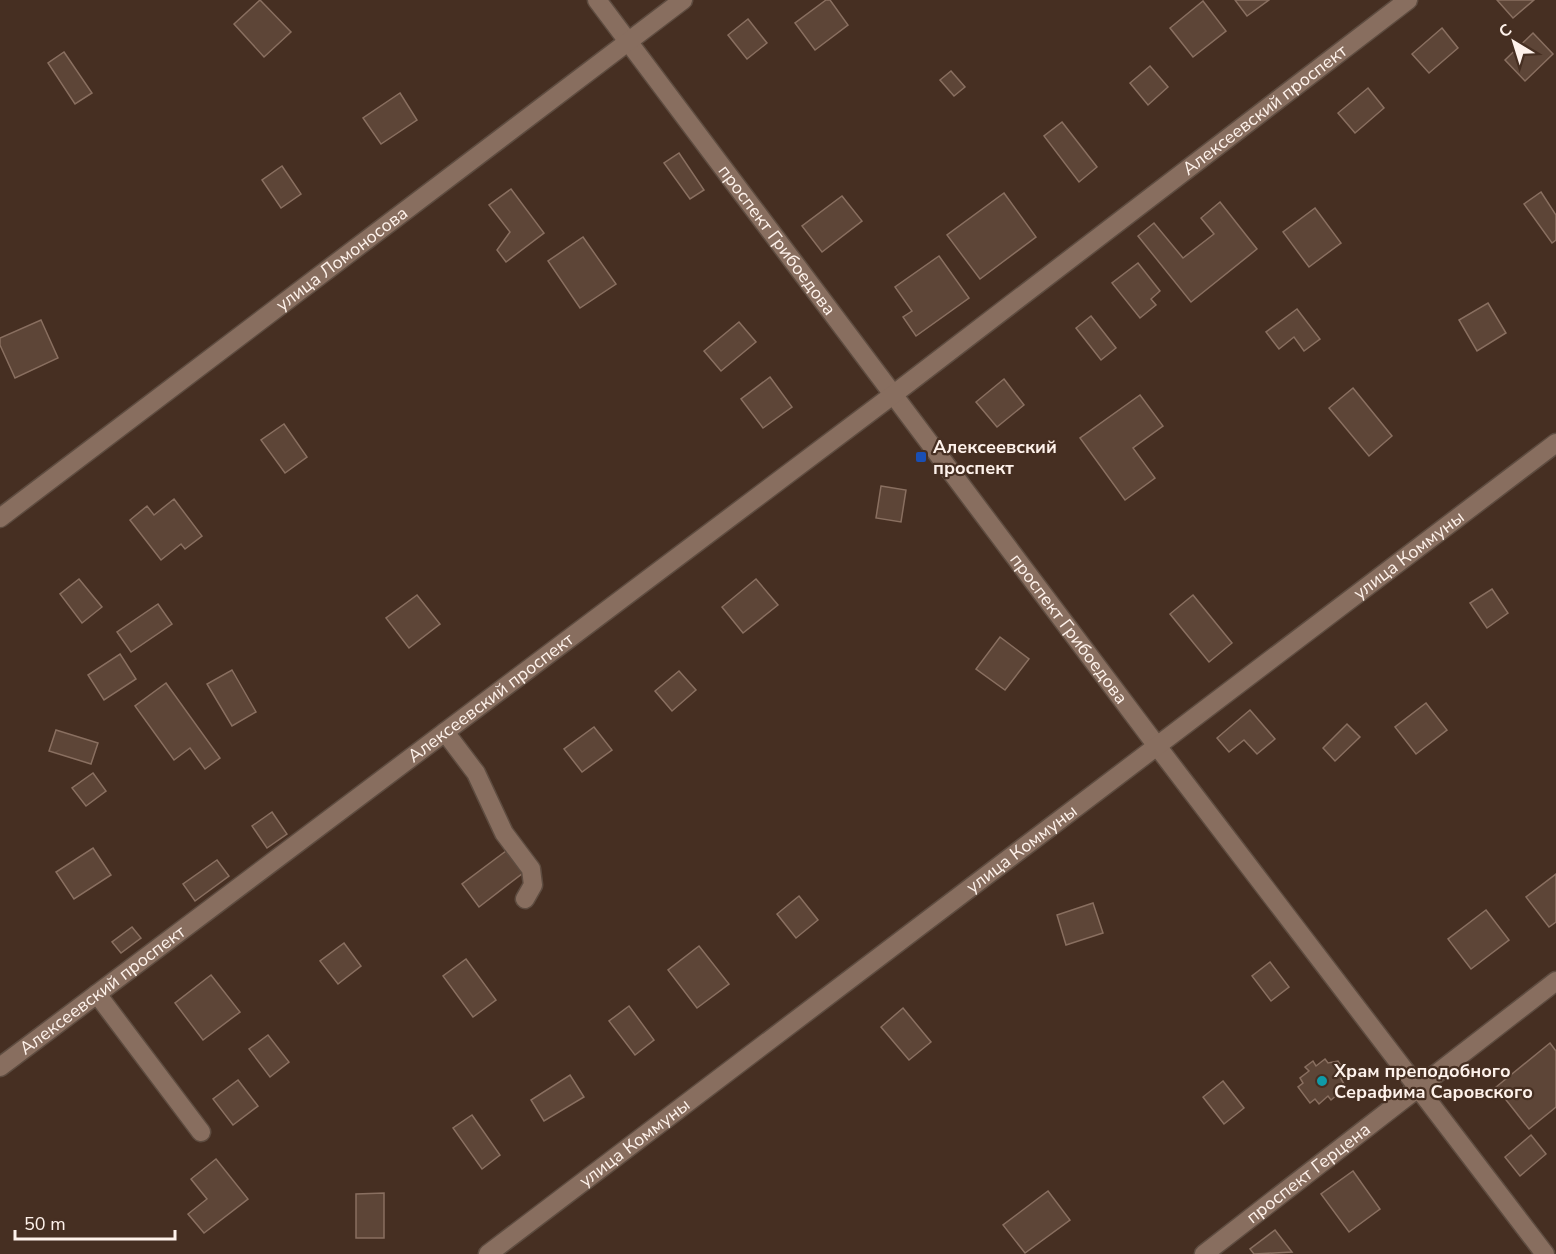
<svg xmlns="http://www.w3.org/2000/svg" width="1556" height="1254" font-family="'Nunito Sans',sans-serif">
	<rect width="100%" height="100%" fill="#462f22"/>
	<g fill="#5d4537" stroke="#896f60" stroke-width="1.5">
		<path d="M260,0L291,32L264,57L234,24Z"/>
		<path d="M826,0H830L848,25L815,50L795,23Z"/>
		<path d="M1235,0H1269L1247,16Z"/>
		<path d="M1497,0H1534L1513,18Z"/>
		<path d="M1203,1L1226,31L1193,57L1170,28Z"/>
		<path d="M748,19L767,43L747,59L728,35Z"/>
		<path d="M1442,28L1458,48L1429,73L1412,54Z"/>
		<path d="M1533,33L1553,54L1525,81L1505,60Z"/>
		<path d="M64,52L92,93L75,104L48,63Z"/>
		<path d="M1150,66L1168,87L1148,105L1130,83Z"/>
		<path d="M951,71L965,87L954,96L940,80Z"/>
		<path d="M1368,88L1384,108L1355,133L1338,113Z"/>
		<path d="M400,93L417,120L381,144L363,118Z"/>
		<path d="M1062,122L1097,167L1079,182L1044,136Z"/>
		<path d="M679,153L704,190L690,199L664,163Z"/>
		<path d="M282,166L301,194L281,208L262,180Z"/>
		<path d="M511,189L544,233L506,262L497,250L510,232L489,205Z"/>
		<path d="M1541,192L1556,215V240L1552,243L1524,204Z"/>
		<path d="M1004,193L1036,237L980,279L947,235Z"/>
		<path d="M842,196L862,221L822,252L802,226Z"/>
		<path d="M1220,202L1257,249L1191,302L1138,236L1154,223L1183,258L1214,234L1201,218Z"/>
		<path d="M1315,208L1341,243L1309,267L1283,232Z"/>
		<path d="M583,237L616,284L580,308L548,261Z"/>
		<path d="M939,256L969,298L916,336L903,317L912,311L895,287Z"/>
		<path d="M1138,263L1160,291L1151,299L1156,305L1140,318L1112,283Z"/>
		<path d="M1488,303L1506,333L1477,351L1459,320Z"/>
		<path d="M1297,309L1320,339L1304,351L1294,337L1279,349L1266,332Z"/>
		<path d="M1091,316L1116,348L1101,360L1076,328Z"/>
		<path d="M41,320L58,358L15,378L0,345V338Z"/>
		<path d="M739,322L756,342L721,371L704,351Z"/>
		<path d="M770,377L792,407L763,428L741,399Z"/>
		<path d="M1004,379L1024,405L997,427L976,402Z"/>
		<path d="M1353,388L1392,436L1369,456L1329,408Z"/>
		<path d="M1140,395L1163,426L1133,448L1155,478L1125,500L1080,438Z"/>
		<path d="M284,424L307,457L285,473L261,440Z"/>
		<path d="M881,486L906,490L901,522L876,518Z"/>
		<path d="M174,499L202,536L185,549L181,544L161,560L130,520L147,506L154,515Z"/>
		<path d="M79,579L102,607L82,623L60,594Z"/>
		<path d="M756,579L778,605L743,633L722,607Z"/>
		<path d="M1492,589L1508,613L1487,628L1470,603Z"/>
		<path d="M417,595L440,624L409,648L386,618Z"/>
		<path d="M1193,595L1232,643L1209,662L1170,614Z"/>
		<path d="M158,604L172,624L131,652L117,632Z"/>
		<path d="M1000,637L1029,659L1005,690L976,669Z"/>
		<path d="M120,654L136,679L104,700L88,675Z"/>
		<path d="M232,670L256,712L232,726L207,684Z"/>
		<path d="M679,671L696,690L672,711L655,691Z"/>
		<path d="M166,683L220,758L205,769L190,748L174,760L135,706Z"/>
		<path d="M1426,703L1447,730L1416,754L1395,727Z"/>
		<path d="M1250,710L1275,739L1257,754L1244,740L1229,752L1217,738Z"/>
		<path d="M1347,724L1360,737L1335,761L1323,748Z"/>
		<path d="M594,727L612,750L582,772L564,749Z"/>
		<path d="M56,730L98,743L91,764L49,751Z"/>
		<path d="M93,773L106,791L86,806L72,788Z"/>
		<path d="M272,812L287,834L267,848L252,826Z"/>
		<path d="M93,848L111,875L74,899L56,872Z"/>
		<path d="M506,851L523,873L479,907L462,884Z"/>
		<path d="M217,860L229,876L195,901L183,884Z"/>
		<path d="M1556,874V922L1549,927L1526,897Z"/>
		<path d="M799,896L818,920L796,938L777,914Z"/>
		<path d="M1093,903L1103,933L1066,945L1057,915Z"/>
		<path d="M1486,910L1509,940L1471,969L1448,939Z"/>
		<path d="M132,927L141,938L121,953L112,942Z"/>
		<path d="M344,943L361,966L338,984L320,961Z"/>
		<path d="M699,946L729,984L697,1008L668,970Z"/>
		<path d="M466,959L496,1000L473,1017L443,976Z"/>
		<path d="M1270,962L1289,987L1271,1001L1252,976Z"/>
		<path d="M211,975L240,1012L203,1040L175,1003Z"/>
		<path d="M629,1006L654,1040L635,1055L609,1021Z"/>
		<path d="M903,1008L931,1042L909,1060L881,1027Z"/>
		<path d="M268,1035L289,1062L270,1077L249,1049Z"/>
		<path d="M1550,1043L1556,1051V1107L1529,1129L1496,1087Z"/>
		<path d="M1325,1059L1328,1063L1338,1061L1345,1071L1341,1079L1344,1084L1336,1091L1338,1094L1331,1100L1328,1096L1319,1104L1315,1099L1310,1103L1298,1087L1303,1083L1300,1078L1309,1071L1305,1067L1313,1061L1316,1066Z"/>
		<path d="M570,1075L584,1097L544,1121L531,1100Z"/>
		<path d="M238,1080L258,1106L233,1125L213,1099Z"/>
		<path d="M1223,1081L1244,1108L1224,1124L1203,1097Z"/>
		<path d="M472,1115L500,1155L482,1169L453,1128Z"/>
		<path d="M1531,1135L1546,1154L1520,1176L1505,1157Z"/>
		<path d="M216,1159L248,1199L204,1233L188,1214L207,1199L191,1179Z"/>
		<path d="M1353,1171L1380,1209L1349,1232L1321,1194Z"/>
		<path d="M1048,1191L1070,1220L1025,1253L1003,1225Z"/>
		<path d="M384,1193V1238H356V1194Z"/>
		<path d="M1275,1230L1292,1252L1254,1254L1250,1249Z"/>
	</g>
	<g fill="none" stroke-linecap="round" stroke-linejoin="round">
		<defs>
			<g id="minor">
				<path id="s1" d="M597,0L1157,746L1545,1254"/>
				<path id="s2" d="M0,518L683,0"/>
				<path d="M445,732L476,773L504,833L531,869L533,885L525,899"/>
				<path d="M97,994L201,1132"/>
				<path id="s3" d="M0,1067L894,394L1408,0"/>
				<path id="s4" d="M488,1254L1556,443"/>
				<path id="s5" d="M1204,1254L1556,981"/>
			</g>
		</defs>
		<use href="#minor" stroke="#5e4c40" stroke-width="21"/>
		<use href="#minor" stroke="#886e5f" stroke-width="18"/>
	</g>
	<rect fill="#1a4fb4" stroke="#462f22" stroke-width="2" x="915" y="451" width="12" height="12" rx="3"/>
	<circle fill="#0f9aa8" stroke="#462f22" stroke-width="2" cx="1322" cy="1081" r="6"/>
	<g text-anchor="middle" stroke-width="4.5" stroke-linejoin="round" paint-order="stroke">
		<g font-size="18" fill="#fef2eb" stroke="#462f22">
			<text dy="6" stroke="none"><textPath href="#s3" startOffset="1586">Алексеевский проспект</textPath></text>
			<text dy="6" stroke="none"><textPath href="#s1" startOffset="300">проспект Грибоедова</textPath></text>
			<text dy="6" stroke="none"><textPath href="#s2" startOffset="429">улица Ломоносова</textPath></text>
			<text dy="6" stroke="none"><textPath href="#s4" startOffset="1156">улица Коммуны</textPath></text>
			<text dy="6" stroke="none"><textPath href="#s1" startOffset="786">проспект Грибоедова</textPath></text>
			<text dy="6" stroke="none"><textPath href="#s3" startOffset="614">Алексеевский проспект</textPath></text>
			<text dy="6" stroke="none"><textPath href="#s4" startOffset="670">улица Коммуны</textPath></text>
			<text dy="6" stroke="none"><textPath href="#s3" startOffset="128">Алексеевский проспект</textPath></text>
			<text dy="6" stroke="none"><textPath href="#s4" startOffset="184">улица Коммуны</textPath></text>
			<text dy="6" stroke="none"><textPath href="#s5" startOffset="132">проспект Герцена</textPath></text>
		</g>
		<g font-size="18" font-weight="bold" fill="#fef2eb" stroke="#462f22" text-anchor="start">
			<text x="933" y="453">Алексеевский<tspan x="933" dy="21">проспект</tspan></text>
			<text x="1334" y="1077">Храм преподобного<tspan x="1334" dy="21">Серафима Саровского</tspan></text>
		</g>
	</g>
	<g transform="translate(1514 42) rotate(322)" stroke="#462f22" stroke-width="4.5" paint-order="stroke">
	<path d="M0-4.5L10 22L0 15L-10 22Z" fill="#fef2eb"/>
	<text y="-9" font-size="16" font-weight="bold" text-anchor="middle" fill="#fef2eb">С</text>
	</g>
	<path d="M15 1230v9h160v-9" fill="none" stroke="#fef2eb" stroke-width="3"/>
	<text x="24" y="1230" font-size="18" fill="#fef2eb" stroke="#462f22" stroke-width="4.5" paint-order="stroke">50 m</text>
</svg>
